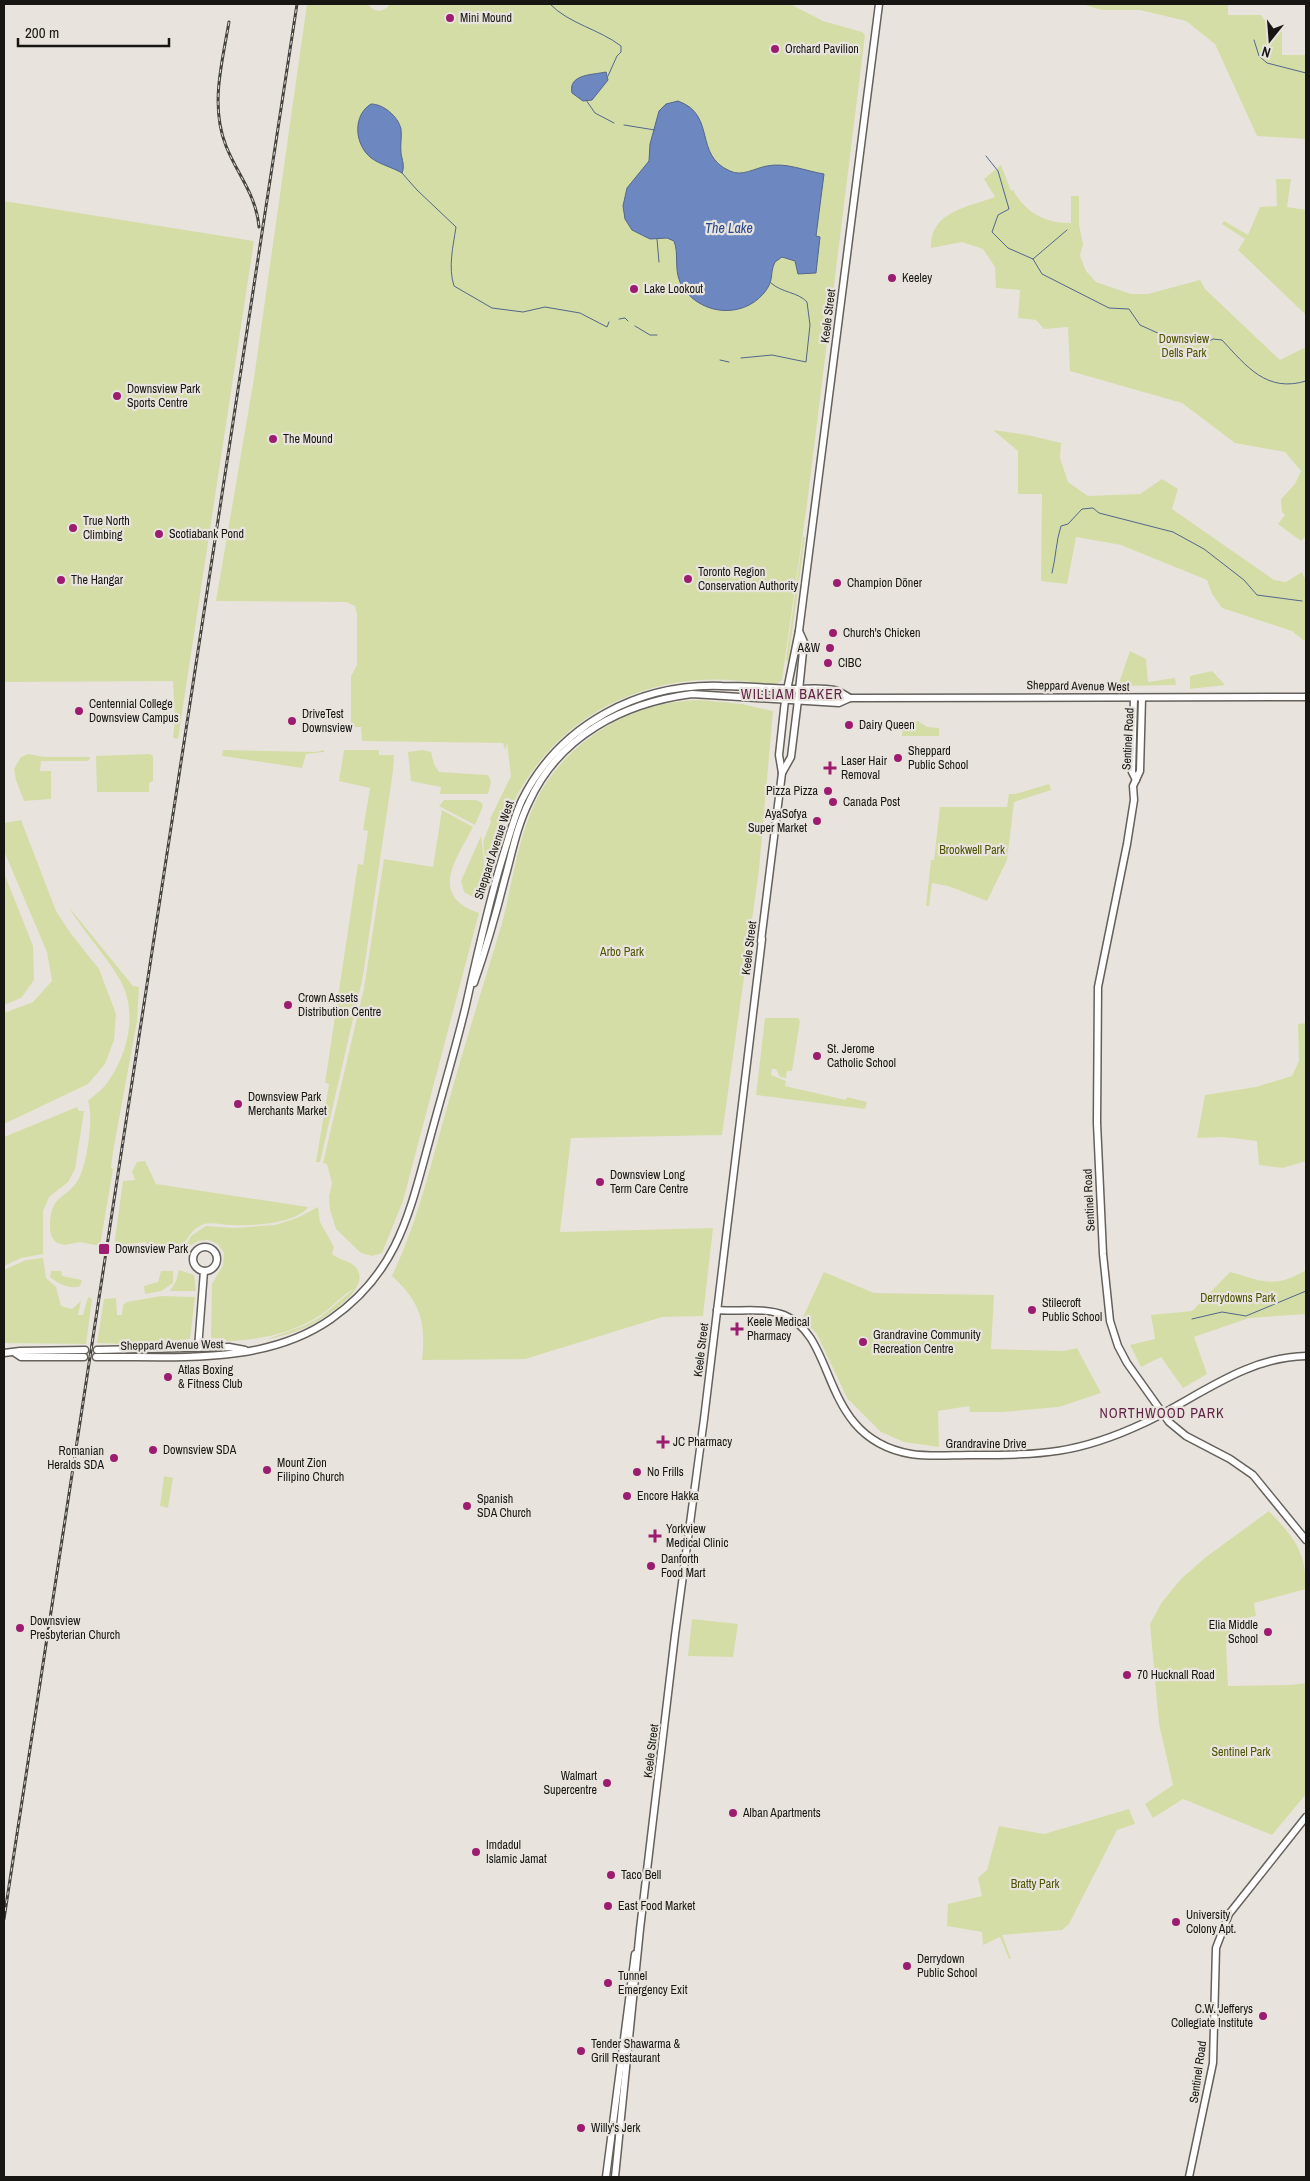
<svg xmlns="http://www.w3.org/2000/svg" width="1310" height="2181" font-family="'Archivo Narrow',sans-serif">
	<rect width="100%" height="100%" fill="#e8e4dd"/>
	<g fill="#d5dda7">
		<path d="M307,4H368C374,13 384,13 390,4H790L823,21L862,32L865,35L807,504L782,680L775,685C751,682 724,678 699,680C617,686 548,731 512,805C500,829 495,856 488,882L483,842L491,822L490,819L511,776L507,743L505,750L503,743L362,741L361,727H351V676L357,665V614L355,606L346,602L216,601L254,378Z"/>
		<path d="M1082,4H1228V15H1261L1268,25L1282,27V55H1306V139L1257,136L1215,44L1186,21L1140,10H1102Z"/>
		<path d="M1001,165L1011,191L1013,190C1026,213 1045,223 1071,223V196H1079V225L1083,244L1080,256L1086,271L1096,282L1131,294H1148L1200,280L1205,289L1280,360L1306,347V536L1301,541L1278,524L1285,515L1282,512L1281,499L1295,484L1301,471L1285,452L1235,443L1182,403L1070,371L1068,327L1044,329L1036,320L1018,318L1020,290L996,288L995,267L983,249L962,242L931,248C929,212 968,207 995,197L984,179Z"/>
		<path d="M1276,179H1291L1287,207L1306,210V315L1238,250L1245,239L1222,224L1224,221L1248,235L1260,207L1277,206Z"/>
		<path d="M4,201L254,241L178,739L173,738L175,719L173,681L4,682Z"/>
		<path d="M993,430L1028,435L1061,443L1060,458L1068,482L1088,496L1140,494L1162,479L1178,489L1172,509L1274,580L1286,582L1302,572L1306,581V638L1304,641L1292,631L1222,608L1212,594L1207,580L1121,545L1076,537L1067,584L1041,581L1042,494H1018V451Z"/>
		<path d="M803,537H805L788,662L786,660Z"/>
		<path d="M1130,651L1146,659L1148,682L1175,678L1176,685L1118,686Z"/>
		<path d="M1212,671L1225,685L1190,689V676Z"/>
		<path d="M700,700L742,704L773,711L759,870L722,1135L571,1138L560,1232L713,1228L703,1316L662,1317L525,1359L422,1360C426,1322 421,1303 392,1276C418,1221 431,1163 448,1104C465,1043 484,983 502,923C515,874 519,823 548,780C583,731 640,701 700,700Z"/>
		<path d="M918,721L927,727L939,728V736H902L903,723Z"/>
		<path d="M223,750L315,752L324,750V752L306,754L302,768L222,756Z"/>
		<path d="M344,750H379V755H394L393,771L363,976L320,1162H316L329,1084L325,1083L358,864L363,865L368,831L363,830L370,788L339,781Z"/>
		<path d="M423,750L431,752L434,764L439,772L488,775L491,782L488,794H440L441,787L411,781L408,752Z"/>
		<path d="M28,754L44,757H90V759L87,761H41L40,771H51V799L24,801L16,780L14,769L21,757Z"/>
		<path d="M150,754L153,756V781L149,783V792H97L96,756Z"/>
		<path d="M1049,784L1051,790L1014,802L1007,860L987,901L948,886L932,883L929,906H926L931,860H934L940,807H1007L1009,794H1015Z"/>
		<path d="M444,800H476L482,803L483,806L475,825L439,806Z"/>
		<path d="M442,810L473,827C456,860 428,895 479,913L403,1201L382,1253L372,1256L361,1253L336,1229L330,1210L329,1196L332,1183L327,1164L323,1163L364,988L384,859L433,867Z"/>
		<path d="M21,820L56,911L71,934L99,969L116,1014L114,1040L105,1064L88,1084L4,1124V1013L33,1002L52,981L47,952L4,851V823Z"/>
		<path d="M481,836L487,883L483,897L478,900L464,892L461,881Z"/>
		<path d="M4,873L33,946L34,980L21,998L4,1005Z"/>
		<path d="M68,906L133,986L139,987L137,1021L113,1152L111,1168L113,1169L100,1246L80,1242L65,1245L57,1243C51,1238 50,1233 50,1226C50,1192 69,1200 80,1176C87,1162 94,1115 88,1101C94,1095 104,1089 109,1080C129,1051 138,1010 119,978C104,953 83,931 68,906Z"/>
		<path d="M765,1018H798L800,1021L792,1071H787L786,1078L780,1077L776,1069H772L771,1075L786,1081L785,1086L846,1100L847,1097L867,1102L865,1109L756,1095Z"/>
		<path d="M1306,1023V1161L1283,1168L1259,1165L1257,1141L1223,1137L1197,1138L1205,1095L1256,1087L1292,1076L1299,1061L1298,1024Z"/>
		<path d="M77,1107L79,1111H84L75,1169L68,1182L49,1197L43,1211V1254L21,1258L4,1266V1137Z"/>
		<path d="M145,1161L156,1184L308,1207C296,1224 251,1226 231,1225C222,1225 212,1222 204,1224C192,1228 187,1239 181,1249L146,1244L145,1242L114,1246L123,1181L135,1180L132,1172L137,1162Z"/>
		<path d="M318,1207L320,1222L334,1247L332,1254C340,1261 351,1260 357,1269C372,1291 317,1323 302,1329C290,1334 278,1337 265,1340L306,1325L322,1316L354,1289C348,1290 328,1311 319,1316C290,1334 259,1340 226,1341V1339L211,1338L212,1284L223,1265L224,1253L218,1244L208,1240L198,1241L184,1249L191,1236L206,1226L234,1228L275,1225L297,1218Z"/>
		<path d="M43,1258L46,1278L56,1287L61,1306L72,1309L81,1301L78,1315H83L88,1297L92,1299L86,1344L4,1343V1270L26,1260Z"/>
		<path d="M179,1270L194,1275L196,1291H170L176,1281Z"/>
		<path d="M1306,1270V1314L1249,1318L1194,1337L1207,1374L1183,1388L1161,1357L1141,1367L1130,1345L1155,1339L1151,1315L1192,1311L1230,1272C1263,1281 1274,1289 1306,1270Z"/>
		<path d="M51,1271H61L62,1276L82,1280L80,1286C71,1290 56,1283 50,1277Z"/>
		<path d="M161,1271H173V1283L161,1291L145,1294L144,1286L158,1282Z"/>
		<path d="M824,1272L874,1293L994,1295L991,1349L1064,1351L1077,1348L1101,1393L1059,1407L1003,1412H970L969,1406L938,1411L939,1447L904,1442L881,1432L847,1398L817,1334L802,1319Z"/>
		<path d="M161,1296L195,1297L190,1339L124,1344L97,1343L104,1299L116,1298L117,1315H122L123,1305L127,1302Z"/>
		<path d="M164,1476L173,1478L168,1508L160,1506Z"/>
		<path d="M1269,1511C1294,1538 1306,1550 1306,1589L1254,1603L1256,1616L1235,1620L1226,1645L1228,1686L1291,1685L1306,1683V1794L1272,1835L1183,1799L1153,1818L1145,1804L1173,1785L1159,1724L1150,1624L1162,1602L1181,1579L1206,1557Z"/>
		<path d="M692,1619L738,1624L733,1657L688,1656Z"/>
		<path d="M1129,1809L1135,1824L1117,1830L1069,1924L1062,1930L1002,1935L1011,1959H1009L1000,1937L983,1945L982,1932L947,1926L948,1904L982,1896L978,1878L987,1870L999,1826L1044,1834Z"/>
	</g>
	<g fill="#6d88c0" stroke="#53668c">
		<path d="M606,72L608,80L592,100L583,101L572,93C568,74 592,75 606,72Z"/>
		<path d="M678,101C717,115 693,155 730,171C742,177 755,168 767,166C786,162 805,171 824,174L816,236L820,237L816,273L798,274L795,261L782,257L775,262C769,274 775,280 764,293C741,321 695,314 680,282C674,268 679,254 674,241L667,238L650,239L632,230L625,219L623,206L627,188L649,161L650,144L659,111L666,104Z"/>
		<path d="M371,104C383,104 398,116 401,129C402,137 400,145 401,153C402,160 405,166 402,173C392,167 378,164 370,157C354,143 353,115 371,104Z"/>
	</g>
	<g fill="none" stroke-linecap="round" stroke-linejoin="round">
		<g stroke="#53668c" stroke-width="1">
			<path d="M550,4C569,24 599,29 621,46V52L617,56L608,76"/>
			<path d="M1254,40L1259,56L1267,63L1306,73"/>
			<path d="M586,100L595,113L614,123"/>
			<path d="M624,125L655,130"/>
			<path d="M986,156L998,171L1009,209L998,215L992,232L1008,248L1033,259L1042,274L1109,308L1129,309L1140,325L1162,335H1186L1206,343L1213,339L1222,340C1247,367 1267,393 1306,381"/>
			<path d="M402,173L417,190L456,227C453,247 448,267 454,286L492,308L523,312L545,307L580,313L607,327L609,322"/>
			<path d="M657,239L659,262"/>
			<path d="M1033,259L1067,230"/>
			<path d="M619,319L625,318L628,321"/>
			<path d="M635,326L650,335H657"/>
			<path d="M741,358L772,355L806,362L810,325L807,302C798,292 782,293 771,283"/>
			<path d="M720,360L729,362"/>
			<path d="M1052,573C1056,557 1056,541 1061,526L1068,524L1082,509L1093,508L1099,513L1173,532L1204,549L1244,580L1257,595L1302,601"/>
			<path d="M1192,1319L1222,1312L1246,1316L1306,1291"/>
		</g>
		<defs>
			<g id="secondary">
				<path d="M1134,698L1132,772L1136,780"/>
				<path d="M1142,698L1140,771L1133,786L1134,800L1127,844L1098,987L1097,1123L1103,1254L1110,1321L1118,1346L1127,1363L1169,1422L1186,1436L1230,1459L1253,1475L1306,1540"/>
				<path d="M782,773L791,757L798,700L804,642L799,631"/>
				<path d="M761,941L782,773L779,755L785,700L799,631L879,4"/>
				<path d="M474,983C486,949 496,914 505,878C512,853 517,826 529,802C559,736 623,703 692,694L839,703L850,698L1306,697"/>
				<circle cx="205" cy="1259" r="12"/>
				<path d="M717,1310C738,1312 764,1307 784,1315C839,1337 818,1438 911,1454C930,1457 951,1455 971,1455C1042,1455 1078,1454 1144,1423C1197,1398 1245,1357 1306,1356"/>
				<path d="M198,1348L204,1271"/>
				<path d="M97,1350L229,1347L245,1350"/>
				<path d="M4,1353L20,1351L85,1350"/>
				<path d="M15,1353L21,1357H84"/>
				<path d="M96,1357C174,1356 264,1366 331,1319C397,1273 409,1215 429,1142C441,1097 455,1051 466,1005C477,955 488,905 503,856C509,837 514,817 522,800C560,724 639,683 722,686C745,686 769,688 793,689C806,689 821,687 834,690C839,691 845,695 850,698"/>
				<path d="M606,2177L635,1954"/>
				<path d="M615,2177L640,1929L675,1635L704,1419L762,939"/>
				<path d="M1189,2177L1213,2063L1216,1948L1229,1914L1306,1817"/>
			</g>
		</defs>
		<use href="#secondary" stroke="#64605b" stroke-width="9"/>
		<use href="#secondary" stroke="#fff" stroke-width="6"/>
		<defs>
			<g id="rail">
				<path d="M229,22C222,63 210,106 226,146C238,176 256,194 259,227"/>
				<path d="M4,1919L297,4"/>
			</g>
		</defs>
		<use href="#rail" stroke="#464440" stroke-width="3"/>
		<use href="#rail" stroke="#e8e4dd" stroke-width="1" stroke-dasharray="4" stroke-linecap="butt"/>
	</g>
	<g fill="#9c1c70" stroke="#e8e4dd" stroke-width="2">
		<circle cx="450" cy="18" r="5"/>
		<circle cx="775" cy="49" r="5"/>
		<circle cx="892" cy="278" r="5"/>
		<circle cx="634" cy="289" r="5"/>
		<circle cx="117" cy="396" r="5"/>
		<circle cx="273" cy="439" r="5"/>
		<circle cx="73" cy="528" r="5"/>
		<circle cx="159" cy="534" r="5"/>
		<circle cx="688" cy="579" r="5"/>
		<circle cx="61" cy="580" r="5"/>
		<circle cx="837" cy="583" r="5"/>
		<circle cx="833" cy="633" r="5"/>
		<circle cx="830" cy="648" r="5"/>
		<circle cx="828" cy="663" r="5"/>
		<circle cx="79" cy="711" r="5"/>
		<circle cx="292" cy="721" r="5"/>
		<circle cx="849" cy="725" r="5"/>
		<circle cx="898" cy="758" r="5"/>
		<path d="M827.5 760.5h5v5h5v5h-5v5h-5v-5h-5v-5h5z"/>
		<circle cx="828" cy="791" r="5"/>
		<circle cx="833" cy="802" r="5"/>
		<circle cx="817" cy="821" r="5"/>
		<circle cx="288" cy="1005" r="5"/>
		<circle cx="817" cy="1056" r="5"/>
		<circle cx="238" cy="1104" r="5"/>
		<circle cx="600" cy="1182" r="5"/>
		<rect x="98" y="1243" width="12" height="12" rx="2.5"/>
		<circle cx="1032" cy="1310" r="5"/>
		<path d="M734.5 1321.5h5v5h5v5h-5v5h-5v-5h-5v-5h5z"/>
		<circle cx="863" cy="1342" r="5"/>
		<circle cx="168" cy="1377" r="5"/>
		<path d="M660.5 1434.5h5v5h5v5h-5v5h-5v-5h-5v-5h5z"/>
		<circle cx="153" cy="1450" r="5"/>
		<circle cx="114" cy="1458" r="5"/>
		<circle cx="267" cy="1470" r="5"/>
		<circle cx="637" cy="1472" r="5"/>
		<circle cx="627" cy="1496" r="5"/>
		<circle cx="467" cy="1506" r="5"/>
		<path d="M652.5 1528.5h5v5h5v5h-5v5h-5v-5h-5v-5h5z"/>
		<circle cx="651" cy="1566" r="5"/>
		<circle cx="20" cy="1628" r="5"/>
		<circle cx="1268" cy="1632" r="5"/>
		<circle cx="1127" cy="1675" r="5"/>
		<circle cx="607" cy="1783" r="5"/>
		<circle cx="733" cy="1813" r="5"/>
		<circle cx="476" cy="1852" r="5"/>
		<circle cx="611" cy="1875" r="5"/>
		<circle cx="608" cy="1906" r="5"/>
		<circle cx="1176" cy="1922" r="5"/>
		<circle cx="907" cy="1966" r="5"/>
		<circle cx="608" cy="1983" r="5"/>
		<circle cx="1263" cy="2016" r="5"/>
		<circle cx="581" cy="2051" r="5"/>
		<circle cx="581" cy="2128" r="5"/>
	</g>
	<g text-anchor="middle" stroke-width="4.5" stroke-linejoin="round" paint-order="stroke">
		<g font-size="12" fill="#171613" stroke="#e8e4dd" text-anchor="start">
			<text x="460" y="22">Mini Mound</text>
			<text x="785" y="53">Orchard Pavilion</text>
			<text x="902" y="282">Keeley</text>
			<text x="644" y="293">Lake Lookout</text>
			<text x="127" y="393">Downsview Park<tspan x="127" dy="14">Sports Centre</tspan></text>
			<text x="283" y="443">The Mound</text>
			<text x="83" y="525">True North<tspan x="83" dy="14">Climbing</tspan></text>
			<text x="169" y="538">Scotiabank Pond</text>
			<text x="698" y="576">Toronto Region<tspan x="698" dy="14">Conservation Authority</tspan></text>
			<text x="71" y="584">The Hangar</text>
			<text x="847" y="587">Champion Döner</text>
			<text x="843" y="637">Church's Chicken</text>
			<text x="820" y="652" text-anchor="end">A&amp;W</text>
			<text x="838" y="667">CIBC</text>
			<text x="89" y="708">Centennial College<tspan x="89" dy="14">Downsview Campus</tspan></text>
			<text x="302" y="718">DriveTest<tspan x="302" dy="14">Downsview</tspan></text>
			<text x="859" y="729">Dairy Queen</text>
			<text x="908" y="755">Sheppard<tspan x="908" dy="14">Public School</tspan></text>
			<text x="841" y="765">Laser Hair<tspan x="841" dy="14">Removal</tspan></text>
			<text x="818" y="795" text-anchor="end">Pizza Pizza</text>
			<text x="843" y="806">Canada Post</text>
			<text x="807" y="818" text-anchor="end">AyaSofya<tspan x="807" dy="14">Super Market</tspan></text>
			<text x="298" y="1002">Crown Assets<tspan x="298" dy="14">Distribution Centre</tspan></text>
			<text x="827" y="1053">St. Jerome<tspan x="827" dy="14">Catholic School</tspan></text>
			<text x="248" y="1101">Downsview Park<tspan x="248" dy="14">Merchants Market</tspan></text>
			<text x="610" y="1179">Downsview Long<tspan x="610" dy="14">Term Care Centre</tspan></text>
			<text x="115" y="1253">Downsview Park</text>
			<text x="1042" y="1307">Stilecroft<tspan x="1042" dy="14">Public School</tspan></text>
			<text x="747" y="1326">Keele Medical<tspan x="747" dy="14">Pharmacy</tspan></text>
			<text x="873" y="1339">Grandravine Community<tspan x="873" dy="14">Recreation Centre</tspan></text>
			<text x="178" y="1374">Atlas Boxing<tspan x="178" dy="14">&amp; Fitness Club</tspan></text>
			<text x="673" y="1446">JC Pharmacy</text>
			<text x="163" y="1454">Downsview SDA</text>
			<text x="104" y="1455" text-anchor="end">Romanian<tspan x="104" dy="14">Heralds SDA</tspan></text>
			<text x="277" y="1467">Mount Zion<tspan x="277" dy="14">Filipino Church</tspan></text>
			<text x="647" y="1476">No Frills</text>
			<text x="637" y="1500">Encore Hakka</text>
			<text x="477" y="1503">Spanish<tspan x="477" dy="14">SDA Church</tspan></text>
			<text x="666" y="1533">Yorkview<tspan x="666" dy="14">Medical Clinic</tspan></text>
			<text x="661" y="1563">Danforth<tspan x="661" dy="14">Food Mart</tspan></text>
			<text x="30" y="1625">Downsview<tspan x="30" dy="14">Presbyterian Church</tspan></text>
			<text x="1258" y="1629" text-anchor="end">Elia Middle<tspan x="1258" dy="14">School</tspan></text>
			<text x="1137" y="1679">70 Hucknall Road</text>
			<text x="597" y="1780" text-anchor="end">Walmart<tspan x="597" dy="14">Supercentre</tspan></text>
			<text x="743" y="1817">Alban Apartments</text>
			<text x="486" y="1849">Imdadul<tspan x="486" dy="14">Islamic Jamat</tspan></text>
			<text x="621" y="1879">Taco Bell</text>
			<text x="618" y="1910">East Food Market</text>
			<text x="1186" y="1919">University<tspan x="1186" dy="14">Colony Apt.</tspan></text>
			<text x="917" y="1963">Derrydown<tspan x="917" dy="14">Public School</tspan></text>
			<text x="618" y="1980">Tunnel<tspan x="618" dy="14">Emergency Exit</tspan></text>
			<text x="1253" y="2013" text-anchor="end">C.W. Jefferys<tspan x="1253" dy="14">Collegiate Institute</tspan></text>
			<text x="591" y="2048">Tender Shawarma &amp;<tspan x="591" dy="14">Grill Restaurant</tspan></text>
			<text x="591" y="2132">Willy's Jerk</text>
		</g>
		<g font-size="12" fill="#171613" stroke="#e8e4dd">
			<text transform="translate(828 316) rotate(-83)" y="4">Keele Street</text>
			<text transform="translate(1078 686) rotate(1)" y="4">Sheppard Avenue West</text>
			<text transform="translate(1128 739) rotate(-87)" y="4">Sentinel Road</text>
			<text transform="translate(494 850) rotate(-72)" y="4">Sheppard Avenue West</text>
			<text transform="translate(749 948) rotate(-83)" y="4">Keele Street</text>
			<text transform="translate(1089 1200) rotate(-93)" y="4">Sentinel Road</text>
			<text transform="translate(172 1345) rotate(-1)" y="4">Sheppard Avenue West</text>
			<text transform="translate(701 1350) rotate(-83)" y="4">Keele Street</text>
			<text x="986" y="1448">Grandravine Drive</text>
			<text transform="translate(651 1751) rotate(-83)" y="4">Keele Street</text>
			<text transform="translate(1198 2072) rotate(-82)" y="4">Sentinel Road</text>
		</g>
		<g font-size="12" fill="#4e5401" stroke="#e8e4dd">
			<text x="1184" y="343">Downsview<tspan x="1184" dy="14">Dells Park</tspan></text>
			<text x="972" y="854">Brookwell Park</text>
			<text x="622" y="956">Arbo Park</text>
			<text x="1238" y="1302">Derrydowns Park</text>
			<text x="1241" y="1756">Sentinel Park</text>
			<text x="1035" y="1888">Bratty Park</text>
		</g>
		<g font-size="14" font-style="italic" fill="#28478c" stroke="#e8e4dd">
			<text x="729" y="233">The Lake</text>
		</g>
		<g font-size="14" letter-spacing="1" fill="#612448" stroke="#e8e4dd">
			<text x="792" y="699">WILLIAM BAKER</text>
			<text x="1162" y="1418">NORTHWOOD PARK</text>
		</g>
	</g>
	<rect width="1310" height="2181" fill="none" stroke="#171613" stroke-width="10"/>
	<g transform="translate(1270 40) rotate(197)" stroke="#e8e4dd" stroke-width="4" paint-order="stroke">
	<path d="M0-4L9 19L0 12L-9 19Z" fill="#171613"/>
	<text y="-8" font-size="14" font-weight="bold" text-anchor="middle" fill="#171613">N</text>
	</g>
	<path d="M18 38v8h151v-8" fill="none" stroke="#171613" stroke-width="2.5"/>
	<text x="25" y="38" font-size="15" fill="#171613" stroke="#e8e4dd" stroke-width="4" paint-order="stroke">200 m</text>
</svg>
